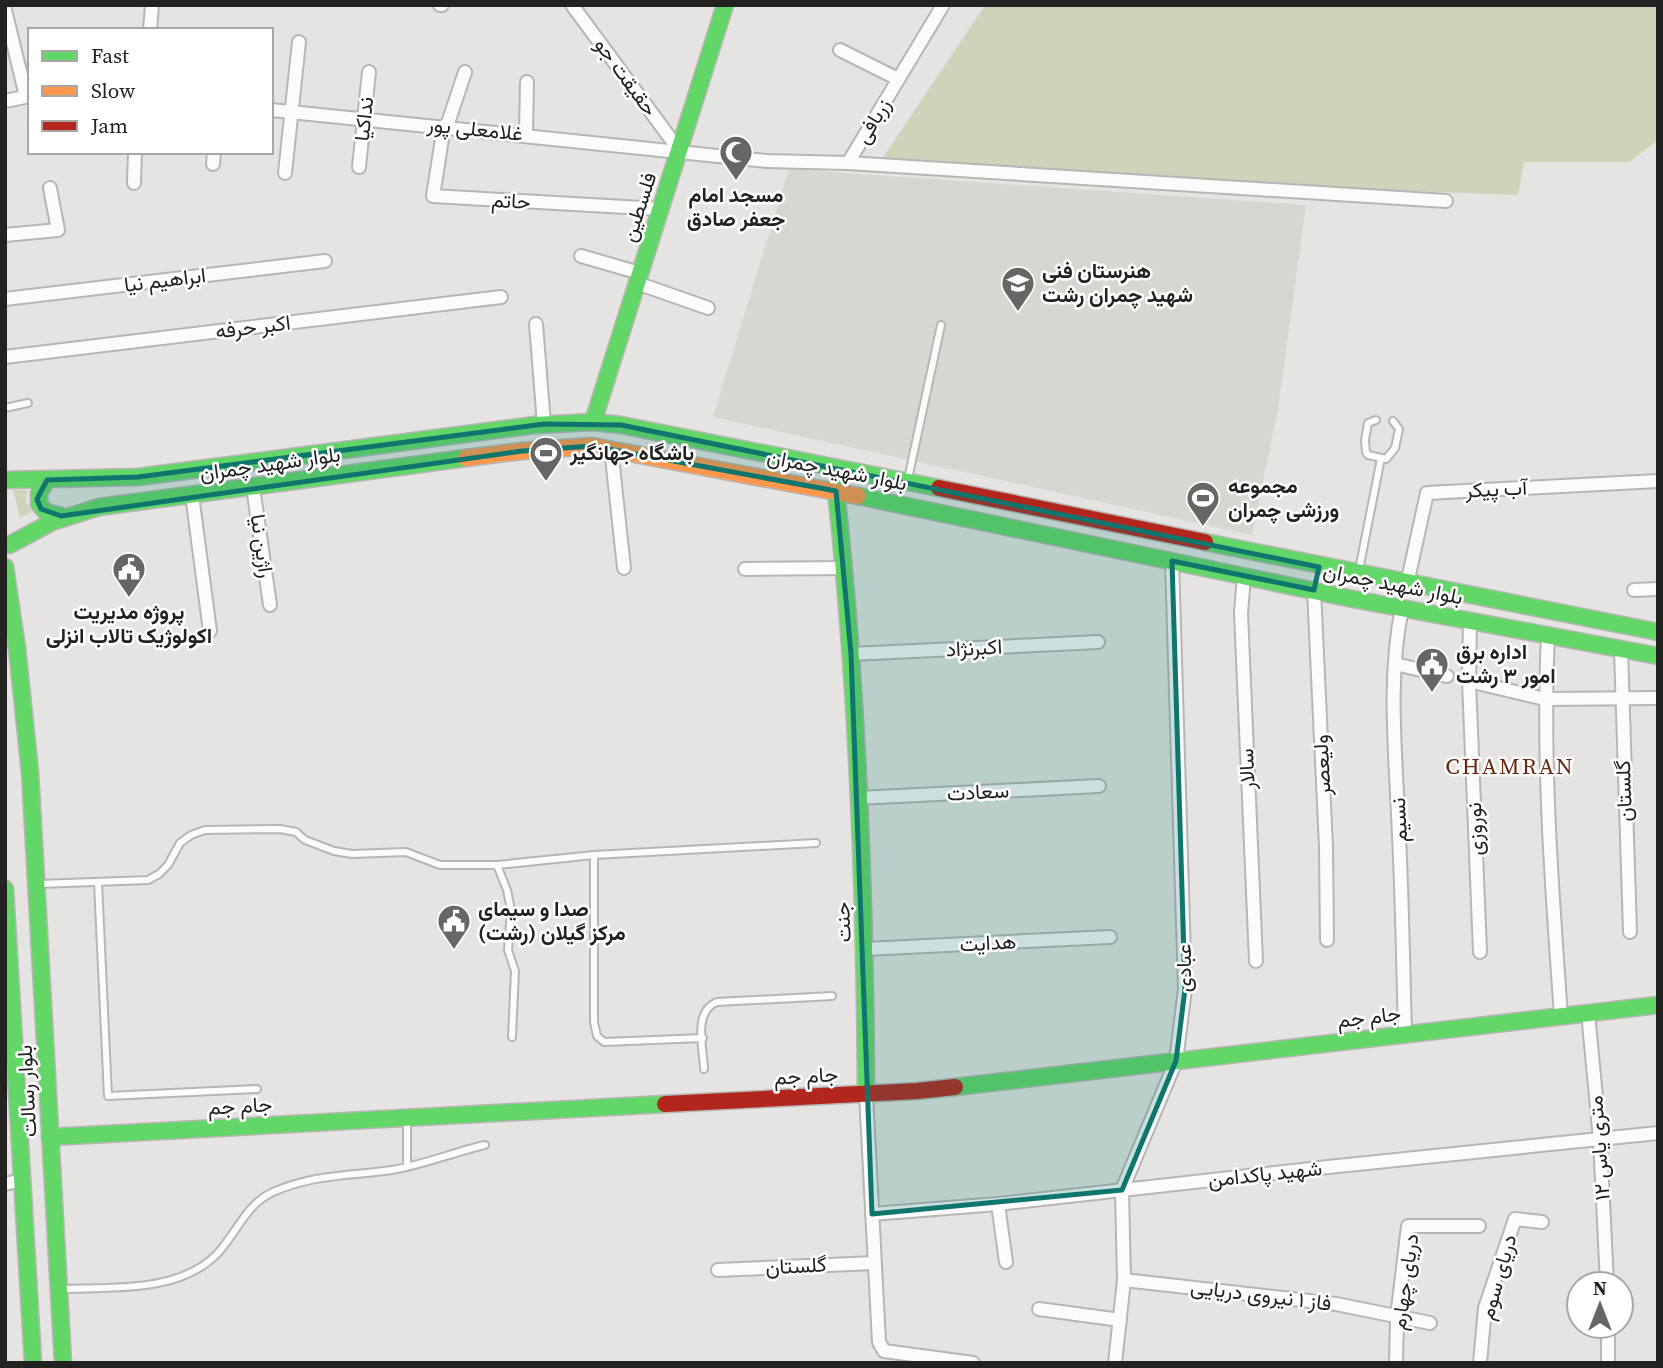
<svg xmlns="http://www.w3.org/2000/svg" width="1663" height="1368" font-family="'Source Serif 4',Vazirmatn,serif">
	<rect width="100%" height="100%" fill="#e5e4e2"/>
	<path fill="#d8d6d1" d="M789,169L1306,205L1278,409L1252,535L713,417Z"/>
	<g fill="#ced4ba">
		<path d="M985,5H1658V140L1629,162H1524L1518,195L874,171Z"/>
		<path d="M13,490H27L26,501L32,512L20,517Z"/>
	</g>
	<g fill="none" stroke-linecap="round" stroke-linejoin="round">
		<defs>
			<g id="lane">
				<path d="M5,408L28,403"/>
				<path d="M1376,420L1368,423L1365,440L1366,452L1368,455L1386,459L1395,448L1399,429L1393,421"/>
				<path d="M908,479L941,325"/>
				<path d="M1359,570L1381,458"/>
				<path d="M594,855V1022L597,1036L604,1042L703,1038"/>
				<path d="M497,865L507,890L511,910L508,950L515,971L512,1037"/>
				<path d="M98,883L108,1096L257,1089"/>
				<path d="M39,884L148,880L159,874L168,865L180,843L191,835L205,830L280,829L296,832L305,840L334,851L352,854L406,852L440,865H497L594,855L816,843"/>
				<path d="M704,1069C703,1047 693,1011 717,1002L832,996"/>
				<path d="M407,1166V1119"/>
				<path d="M61,1289C112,1287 179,1293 217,1254C236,1234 246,1204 273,1192C314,1174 349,1176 392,1170C423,1165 454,1152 485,1145"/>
			</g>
			<g id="street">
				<path d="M440,5H442"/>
				<path d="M572,5L679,150"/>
				<path d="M5,10L26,96"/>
				<path d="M150,30L152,5"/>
				<path d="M840,50L898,79"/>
				<path d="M5,101L30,96"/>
				<path d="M271,110L767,161L848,163L1446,201"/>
				<path d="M444,126L433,196L660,209"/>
				<path d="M447,126L465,72"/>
				<path d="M526,134L527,82"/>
				<path d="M848,163L943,5"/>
				<path d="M213,164L214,152"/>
				<path d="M359,167L369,72"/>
				<path d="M285,173L299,42"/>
				<path d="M134,183L135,152"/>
				<path d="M5,235L58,230L50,188"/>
				<path d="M581,256L640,273"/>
				<path d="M637,283L708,308"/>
				<path d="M5,299L325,261"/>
				<path d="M536,324L544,424"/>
				<path d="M5,357L501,297"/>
				<path d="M611,448L624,568"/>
				<path d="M253,487L270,605"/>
				<path d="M192,495L210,631"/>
				<path d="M745,569L844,568"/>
				<path d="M1244,576L1241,613L1256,961"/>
				<path d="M1407,584L1427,493L1658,481"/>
				<path d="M1314,590L1326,847L1327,940"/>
				<path d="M1634,590L1658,589"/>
				<path d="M1402,608C1388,676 1395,746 1398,815C1402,888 1403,961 1405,1033"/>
				<path d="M1470,621L1469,681L1480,952"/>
				<path d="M1548,635C1542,763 1552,889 1561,1016"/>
				<path d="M1621,649L1630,932"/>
				<path d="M851,654L1098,642"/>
				<path d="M1395,664L1447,676"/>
				<path d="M1469,681L1545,699L1658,698"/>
				<path d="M858,798L1099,786"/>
				<path d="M865,949L1110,937"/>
				<path d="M1588,1013L1600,1139L1607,1284"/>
				<path d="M866,1094L879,1342L884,1351L973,1363"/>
				<path d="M5,1184L22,1180"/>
				<path d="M998,1204L1006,1262"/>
				<path d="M872,1214L998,1204L1328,1167L1658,1133"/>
				<path d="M718,1270L874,1263"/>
				<path d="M1124,1280L1336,1304L1430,1323"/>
				<path d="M1039,1309L1120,1320"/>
				<path d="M1115,1363L1124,1280L1122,1190L1176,1061L1185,989L1172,561"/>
				<path d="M1396,1363L1397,1317L1408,1226H1479"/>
				<path d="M1480,1363L1485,1308L1515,1219L1542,1222"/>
				<path d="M1608,1363V1326"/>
			</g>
			<g id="fast">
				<path d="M593,422L725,5"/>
				<path d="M5,480L138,477L535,425L593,422L621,425L939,488"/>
				<path d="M47,480L39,493V504L46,512L61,516"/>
				<path d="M837,481L836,491C858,691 865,893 866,1094"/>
				<path d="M858,496L1353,599L1658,656"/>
				<path d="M1205,542L1658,632"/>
				<path d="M9,545L52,522L99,507L466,458"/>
				<path d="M5,567L17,648L30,772L63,1363"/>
				<path d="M5,889L33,1363"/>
				<path d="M955,1087L1658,1005"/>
				<path d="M50,1137L665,1104"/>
			</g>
			<path id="slow" d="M466,458L522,451L592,446L858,496"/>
			<g id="jam">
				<path d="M939,488L1205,542"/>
				<path d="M665,1104L917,1091L955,1087"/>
			</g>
		</defs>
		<use href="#lane" stroke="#b7b6b4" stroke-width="10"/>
		<use href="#street" stroke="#b7b6b4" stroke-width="16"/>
		<use href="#fast" stroke="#b7b6b4" stroke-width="19"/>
		<use href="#slow" stroke="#b7b6b4" stroke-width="19"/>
		<use href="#jam" stroke="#b7b6b4" stroke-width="19"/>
		<use href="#lane" stroke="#fbfbfb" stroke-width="6"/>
		<use href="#street" stroke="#fbfbfb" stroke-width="12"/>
		<use href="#fast" stroke="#63d668" stroke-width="16"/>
		<use href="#slow" stroke="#ff974d" stroke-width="16"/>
		<use href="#jam" stroke="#b3261e" stroke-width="16"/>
	</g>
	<path fill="#0f766e" fill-opacity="0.2" stroke="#0f766e" stroke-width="5" stroke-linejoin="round" d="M544,424L621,425L1319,567L1314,590L1172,561L1185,989L1176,1061L1122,1190L872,1214L851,654L836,491L592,446L522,451L61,516L41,509L37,499L47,480L138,477Z"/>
	<defs>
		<symbol id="mosque-pin" viewBox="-11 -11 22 30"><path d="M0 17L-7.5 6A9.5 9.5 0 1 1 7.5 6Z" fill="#666664" stroke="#fff"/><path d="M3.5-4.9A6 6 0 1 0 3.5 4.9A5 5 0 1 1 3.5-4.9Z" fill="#fff"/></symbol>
		<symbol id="school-pin" viewBox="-11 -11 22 30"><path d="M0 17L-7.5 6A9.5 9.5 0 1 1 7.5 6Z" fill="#666664" stroke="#fff"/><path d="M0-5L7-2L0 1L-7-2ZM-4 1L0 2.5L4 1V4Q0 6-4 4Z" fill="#fff"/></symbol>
		<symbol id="stadium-pin" viewBox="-11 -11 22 30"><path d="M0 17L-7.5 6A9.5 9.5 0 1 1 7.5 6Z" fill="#666664" stroke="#fff"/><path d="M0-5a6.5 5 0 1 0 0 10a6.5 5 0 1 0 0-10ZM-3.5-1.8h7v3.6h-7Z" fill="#fff"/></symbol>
		<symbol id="civic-pin" viewBox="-11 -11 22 30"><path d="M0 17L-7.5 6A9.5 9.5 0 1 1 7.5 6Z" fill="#666664" stroke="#fff"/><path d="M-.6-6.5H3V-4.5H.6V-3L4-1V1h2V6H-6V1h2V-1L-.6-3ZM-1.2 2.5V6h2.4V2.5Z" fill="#fff"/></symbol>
	</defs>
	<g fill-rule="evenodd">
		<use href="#mosque-pin" x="717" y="133" width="38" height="52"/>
		<use href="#school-pin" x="999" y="264" width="38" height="52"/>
		<use href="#stadium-pin" x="527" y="434" width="38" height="52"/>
		<use href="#stadium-pin" x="1184" y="479" width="38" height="52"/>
		<use href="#civic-pin" x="110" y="550" width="38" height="52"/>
		<use href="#civic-pin" x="1413" y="645" width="38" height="52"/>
		<use href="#civic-pin" x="435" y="902" width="38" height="52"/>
	</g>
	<g text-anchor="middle" stroke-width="5" stroke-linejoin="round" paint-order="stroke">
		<g font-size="21" fill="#222220" stroke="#fff">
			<text transform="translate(626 77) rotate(54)" y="7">حقیقت جو</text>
			<text transform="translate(364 119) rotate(-84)" y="7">نداکیا</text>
			<text transform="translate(873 121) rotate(-59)" y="7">زربافی</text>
			<text transform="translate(475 129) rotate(6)" y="7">غلامعلی پور</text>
			<text transform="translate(511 201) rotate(3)" y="7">حاتم</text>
			<text transform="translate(639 207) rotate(-72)" y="7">فلسطین</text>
			<text transform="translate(165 280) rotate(-7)" y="7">ابراهیم نیا</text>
			<text transform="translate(253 327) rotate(-7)" y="7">اکبر حرفه</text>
			<text transform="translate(270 464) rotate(-8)" y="7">بلوار شهید چمران</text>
			<text transform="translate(837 470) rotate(11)" y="7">بلوار شهید چمران</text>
			<text transform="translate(1496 489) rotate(-3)" y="7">آب پیکر</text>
			<text transform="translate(262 546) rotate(82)" y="7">راژین نیا</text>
			<text transform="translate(1393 584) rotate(11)" y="7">بلوار شهید چمران</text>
			<text transform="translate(974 648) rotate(-3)" y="7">اکبرنژاد</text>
			<text transform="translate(1322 765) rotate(-93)" y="7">ولیعصر</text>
			<text transform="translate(1247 769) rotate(-92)" y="7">سالار</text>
			<text transform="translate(1624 791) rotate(-92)" y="7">گلستان</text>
			<text transform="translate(978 792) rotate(-3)" y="7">سعادت</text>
			<text transform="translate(1399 820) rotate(-93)" y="7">نسیم</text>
			<text transform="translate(1475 829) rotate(-92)" y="7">نوروزی</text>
			<text transform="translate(843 922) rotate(-93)" y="7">جنت</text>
			<text transform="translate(988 943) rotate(-3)" y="7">هدایت</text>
			<text transform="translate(1184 968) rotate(-90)" y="7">عبادی</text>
			<text transform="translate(1369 1017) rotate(-7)" y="7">جام جم</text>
			<text transform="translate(806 1076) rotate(-3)" y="7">جام جم</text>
			<text transform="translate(27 1091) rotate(-93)" y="7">بلوار رسالت</text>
			<text transform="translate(240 1106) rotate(-3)" y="7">جام جم</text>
			<text transform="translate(1599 1148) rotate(-94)" y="7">۱۲ متری یاس</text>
			<text transform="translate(1265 1174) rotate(-6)" y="7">شهید پاکدامن</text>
			<text transform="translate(796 1266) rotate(-3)" y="7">گلستان</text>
			<text transform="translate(1498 1277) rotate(-74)" y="7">دریای سوم</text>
			<text transform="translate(1405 1282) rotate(-82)" y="7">دریای چهارم</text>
			<text transform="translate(1261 1295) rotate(7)" y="7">فاز ۱ نیروی دریایی</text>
		</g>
		<g font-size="21" font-weight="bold" fill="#222220" stroke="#fff" text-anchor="start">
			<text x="736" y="202" text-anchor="middle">مسجد امام<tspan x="736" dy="24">جعفر صادق</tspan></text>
			<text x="1042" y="278">هنرستان فنی<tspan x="1042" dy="24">شهید چمران رشت</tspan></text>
			<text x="570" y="460">باشگاه جهانگیر</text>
			<text x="1228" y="493">مجموعه<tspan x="1228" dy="24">ورزشی چمران</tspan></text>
			<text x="129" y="619" text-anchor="middle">پروژه مدیریت<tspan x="129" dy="24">اکولوژیک تالاب انزلی</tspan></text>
			<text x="1456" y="659">اداره برق<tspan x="1456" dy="24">امور ۳ رشت</tspan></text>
			<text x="478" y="916">صدا و سیمای<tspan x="478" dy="24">مرکز گیلان (رشت)</tspan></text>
		</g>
		<g font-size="23" letter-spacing="2" fill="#69280e" stroke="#fff">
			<text x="1510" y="774">CHAMRAN</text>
		</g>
	</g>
	<rect width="1663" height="1368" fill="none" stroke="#222220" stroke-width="14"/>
	<rect x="28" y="28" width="245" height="126" fill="#ffffff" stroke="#a7a7a6" stroke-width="2"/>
	<rect x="42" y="51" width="35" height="10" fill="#63d668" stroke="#a7a7a6" stroke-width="2"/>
	<text x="91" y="63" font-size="21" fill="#222220">Fast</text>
	<rect x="42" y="86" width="35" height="10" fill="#ff974d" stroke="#a7a7a6" stroke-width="2"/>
	<text x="91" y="98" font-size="21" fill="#222220">Slow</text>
	<rect x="42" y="121" width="35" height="10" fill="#b3261e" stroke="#a7a7a6" stroke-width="2"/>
	<text x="91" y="133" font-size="21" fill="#222220">Jam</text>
	<g transform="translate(1600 1305)"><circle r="33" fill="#ffffff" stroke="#a7a7a6" stroke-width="2"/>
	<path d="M0-5L12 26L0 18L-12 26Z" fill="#666664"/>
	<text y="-10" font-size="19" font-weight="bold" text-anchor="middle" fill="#222220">N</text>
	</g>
</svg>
